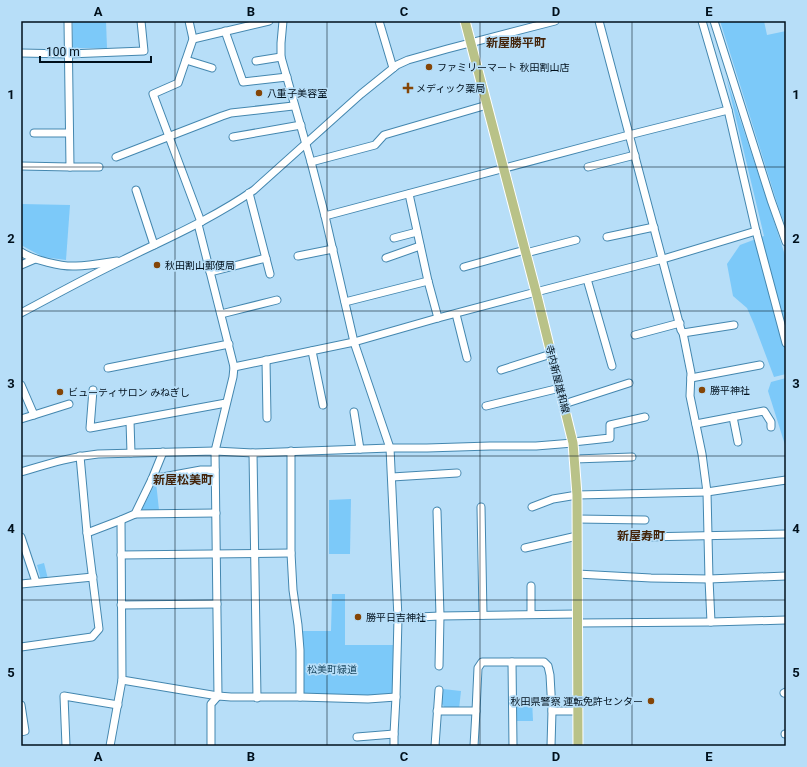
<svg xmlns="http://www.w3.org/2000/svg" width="807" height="767" font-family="Roboto,'Noto Sans JP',sans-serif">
	<rect width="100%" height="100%" fill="#b7def8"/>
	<g fill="#7cc9f9">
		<path d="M73,21H106L107,48H73Z"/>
		<path d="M720,21H764L767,35L786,31V228L778,206Z"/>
		<path d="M726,77L763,188L786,258V374L774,377L754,324L747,308L733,296L727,264L740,245L764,236Z"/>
		<path d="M21,204L70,205L66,260L43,257L21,245Z"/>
		<path d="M786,378V448L768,391L771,382Z"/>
		<path d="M156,482L159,510L141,511Z"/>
		<path d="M351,499L350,554H329V500Z"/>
		<path d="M44,563L48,579L41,580L37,565Z"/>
		<path d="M332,594H345V645H395L394,695L367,697L304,695V665L302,631H331Z"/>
		<path d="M443,689L461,691L459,709L445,708L442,704Z"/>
		<path d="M532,699L533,721H517L516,700Z"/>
	</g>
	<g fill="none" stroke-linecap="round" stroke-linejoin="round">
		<defs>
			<g id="minor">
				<path d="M189,21L193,39L178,83L153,94L201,222"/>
				<path d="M283,21L281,43V57L311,162L325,216L354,342L390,448L398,618L396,697L394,734V746"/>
				<path d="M379,21L393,68"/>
				<path d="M599,21L681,330L683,333L691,373L690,396L702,454L707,492L709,579L711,622"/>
				<path d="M702,21L728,110L756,231L786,343"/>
				<path d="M714,21L771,200L786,242"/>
				<path d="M225,31L243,82L287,77"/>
				<path d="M193,39L269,21"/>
				<path d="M21,53L68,54L144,51L141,21"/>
				<path d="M186,60L212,68"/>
				<path d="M256,61L281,57"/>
				<path d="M34,133H69"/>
				<path d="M233,137L301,125"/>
				<path d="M116,157L222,116L231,113L293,106"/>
				<path d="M311,162L375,145L384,135L487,105"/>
				<path d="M21,166L70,167L68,21"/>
				<path d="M70,167H99"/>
				<path d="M588,167L635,155"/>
				<path d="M136,190L154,245"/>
				<path d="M249,193L270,274"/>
				<path d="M409,194L428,281L438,318"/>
				<path d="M325,216L629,135L728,110"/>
				<path d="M198,224L234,367L233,377L215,451L218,696L211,704V746"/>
				<path d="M607,237L654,227"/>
				<path d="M394,238L417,232"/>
				<path d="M21,252C33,260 62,267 76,266C89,266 104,263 117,261"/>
				<path d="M526,253L576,240"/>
				<path d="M298,256L333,249"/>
				<path d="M386,258L420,246"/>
				<path d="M21,265L35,259"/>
				<path d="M464,267L525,250"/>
				<path d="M210,272L266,258"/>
				<path d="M587,279L612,366"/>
				<path d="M345,302L428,281"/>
				<path d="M21,313C55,295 89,276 123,260C168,238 214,218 254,190L361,94L397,65L408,60L447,49L555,21"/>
				<path d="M221,314L277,300"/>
				<path d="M456,314L467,358"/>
				<path d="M683,333L734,325"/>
				<path d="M635,335L680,323"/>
				<path d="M312,351L323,405"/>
				<path d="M266,360L267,418"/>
				<path d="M234,367L354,342L438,318L536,292L663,259L756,231"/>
				<path d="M108,368L229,344"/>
				<path d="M501,370L551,354"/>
				<path d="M691,378L760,365"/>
				<path d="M21,385L34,415L21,419"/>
				<path d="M93,390L90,428L226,403"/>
				<path d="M564,404L629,383"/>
				<path d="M486,406L560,388"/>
				<path d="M354,412L360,449"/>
				<path d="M34,415L69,404"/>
				<path d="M733,417L738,442"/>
				<path d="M130,421L131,453"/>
				<path d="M696,424L764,411L771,422V427"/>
				<path d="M573,442L610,438V425L645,417"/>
				<path d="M291,451V553L293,590L298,625L300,650V697"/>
				<path d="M253,453L257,698"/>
				<path d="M575,459L632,457"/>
				<path d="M21,472C48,464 69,457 98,454L215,451L253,453L390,448H427L490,446H536L573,443"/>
				<path d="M392,477L457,473"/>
				<path d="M152,479L201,470H215"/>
				<path d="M481,507L483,615"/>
				<path d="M532,507L553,499L577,495L707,492L786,480"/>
				<path d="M437,511L440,616L439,666"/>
				<path d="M135,514L216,513"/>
				<path d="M577,519L645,520"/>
				<path d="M121,520L122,680L218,696L231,697H300L368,699L396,697"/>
				<path d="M87,533L121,520L135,514L152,479L163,452"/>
				<path d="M21,537L36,582"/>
				<path d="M644,537L786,534"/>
				<path d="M525,548L577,536"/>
				<path d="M121,555L291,553"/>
				<path d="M577,574L651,578L709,579L786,576"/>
				<path d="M21,584L93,577"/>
				<path d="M121,605L217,604"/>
				<path d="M531,614V586"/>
				<path d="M398,618L440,616L578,614"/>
				<path d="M578,623L711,622L786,620"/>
				<path d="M21,647L92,637L99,629L87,533L80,456"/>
				<path d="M512,662L513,746"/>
				<path d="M784,693L786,692"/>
				<path d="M21,705L25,731L21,732"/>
				<path d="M437,711H476L478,668L482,662H544L548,666L550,675L552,711L551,746"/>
				<path d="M552,711H578"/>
				<path d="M785,734H786"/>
				<path d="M357,737L394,734"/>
				<path d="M66,746L64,696L118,705"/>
				<path d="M110,746L122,680"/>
				<path d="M435,746L439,690"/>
				<path d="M474,746L476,711"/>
			</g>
			<path id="major" d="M465,21L536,292L573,443L577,495L578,746"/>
		</defs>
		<use href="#minor" stroke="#4487af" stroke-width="9"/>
		<use href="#major" stroke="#fff" stroke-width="11"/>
		<use href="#minor" stroke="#fff" stroke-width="7"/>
		<use href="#major" stroke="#b9c288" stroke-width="9"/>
	</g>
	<path fill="none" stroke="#00101c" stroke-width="1" stroke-opacity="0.55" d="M175,21V746M327,21V746M480,21V746M632,21V746M21,167H786M21,311H786M21,456H786M21,600H786"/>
	<g fill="#844507" stroke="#b7def8" stroke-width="1.5">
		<circle cx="429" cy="67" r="4"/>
		<path d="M406 82h4v4h4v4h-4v4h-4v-4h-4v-4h4z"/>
		<circle cx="259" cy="93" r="4"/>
		<circle cx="157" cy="265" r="4"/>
		<circle cx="702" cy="390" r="4"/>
		<circle cx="60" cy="392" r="4"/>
		<circle cx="358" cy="617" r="4"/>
		<circle cx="651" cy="701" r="4"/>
	</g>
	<g text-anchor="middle" stroke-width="3.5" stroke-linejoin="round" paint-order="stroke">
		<g font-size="10" fill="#00101c" stroke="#b7def8" text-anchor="start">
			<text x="437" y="71">ファミリーマート 秋田割山店</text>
			<text x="416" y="92">メディック薬局</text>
			<text x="267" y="97">八重子美容室</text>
			<text x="165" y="269">秋田割山郵便局</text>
			<text x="710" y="394">勝平神社</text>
			<text x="68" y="396">ビューティサロン みねぎし</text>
			<text x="366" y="621">勝平日吉神社</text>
			<text x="643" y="705" text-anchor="end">秋田県警察 運転免許センター</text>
		</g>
		<g font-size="10" fill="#00101c" stroke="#b7def8">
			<text transform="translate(558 379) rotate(76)" y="4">寺内新屋雄和線</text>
		</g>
		<g font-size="10" fill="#1d4a63" stroke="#b7def8">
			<text x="332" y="673">松美町緑道</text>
		</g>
		<g font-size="12" font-weight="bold" fill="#43240a" stroke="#b7def8">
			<text x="516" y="47">新屋勝平町</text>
			<text x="183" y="484">新屋松美町</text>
			<text x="641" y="540">新屋寿町</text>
		</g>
	</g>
	<rect width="807" height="767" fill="none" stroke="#b7def8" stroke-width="44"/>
	<path d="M40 56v6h111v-6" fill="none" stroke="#00101c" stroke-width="2"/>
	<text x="46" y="56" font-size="12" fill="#00101c" stroke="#b7def8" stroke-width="3" paint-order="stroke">100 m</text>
	<rect x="22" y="22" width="763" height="723" fill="none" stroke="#00101c" stroke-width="1.5"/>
	<g font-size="13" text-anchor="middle" font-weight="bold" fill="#00101c">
		<text x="98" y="16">A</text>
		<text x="251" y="16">B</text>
		<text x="404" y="16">C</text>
		<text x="556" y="16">D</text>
		<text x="709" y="16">E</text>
		<text x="11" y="99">1</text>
		<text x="796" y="99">1</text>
		<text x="11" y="243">2</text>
		<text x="796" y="243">2</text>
		<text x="11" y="388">3</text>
		<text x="796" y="388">3</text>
		<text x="11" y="533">4</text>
		<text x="796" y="533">4</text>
		<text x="11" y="677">5</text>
		<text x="796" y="677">5</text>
		<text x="98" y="761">A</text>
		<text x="251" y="761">B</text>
		<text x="404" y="761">C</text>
		<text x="556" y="761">D</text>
		<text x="709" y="761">E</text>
	</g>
</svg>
